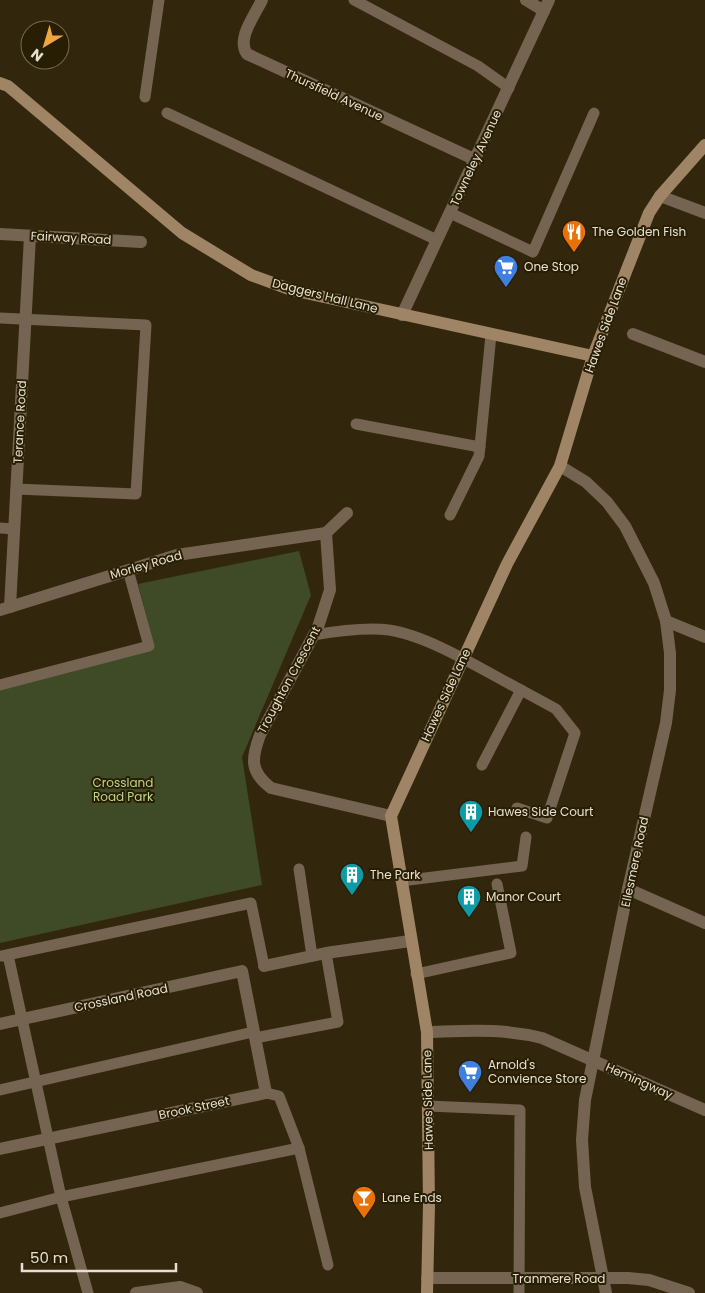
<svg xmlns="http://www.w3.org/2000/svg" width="705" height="1293" font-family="Poppins,sans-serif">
	<rect width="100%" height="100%" fill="#32270c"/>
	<path fill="#3f4a26" d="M299,551L311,595L242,757L262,885L0,943V685L154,644L138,584Z"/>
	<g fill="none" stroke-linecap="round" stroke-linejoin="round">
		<g stroke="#746451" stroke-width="11">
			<path d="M354,0L478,66L509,88"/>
			<path d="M145,97L159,0"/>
			<path d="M167,113L437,240"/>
			<path d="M450,213L533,252L594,113"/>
			<path d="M0,318L146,325L136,494L16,489"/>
			<path d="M356,424L480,447"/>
			<path d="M450,515L479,456L491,335"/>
			<path d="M0,528L14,529"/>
			<path d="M313,635C337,631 365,627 389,630C430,636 484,671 521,690L482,765"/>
			<path d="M0,685L149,646L128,570"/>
			<path d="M517,808L547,818L575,733L556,709L521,690"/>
			<path d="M299,869L312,956"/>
			<path d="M401,881L522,866L526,837"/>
			<path d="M8,955L61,1197L88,1293"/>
			<path d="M2,956L251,903L264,966"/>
			<path d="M416,974L511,953L497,884"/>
			<path d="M255,1038L338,1022L326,953"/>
			<path d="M0,1090L253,1032"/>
			<path d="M428,1106L520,1110L519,1293"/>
			<path d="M299,1148L328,1265"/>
			<path d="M0,1213L61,1197L299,1148L279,1096L266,1093"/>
		</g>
		<g stroke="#746451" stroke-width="12">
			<path d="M262,0C255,15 236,39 247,54L476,160"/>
			<path d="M526,0L544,11"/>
			<path d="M660,196L705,213"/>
			<path d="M0,234L141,242"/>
			<path d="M402,315L549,0"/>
			<path d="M633,334L705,362"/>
			<path d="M560,466L586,482L607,502L625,526L654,583L666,621L670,653V690L666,723L628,889L585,1100L582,1140L585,1187L606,1293"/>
			<path d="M347,513L326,533L330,590L318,627L260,735C251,759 250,772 271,788L391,816"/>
			<path d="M10,607L30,236"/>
			<path d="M0,610L177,555L326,533"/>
			<path d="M666,621L705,637"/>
			<path d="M628,889L705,923"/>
			<path d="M264,966L326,953L410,941"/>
			<path d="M0,1024L242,971L266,1093L0,1149"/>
			<path d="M427,1032C467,1031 503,1028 542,1038L705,1110"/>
			<path d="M427,1278H628L649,1280L689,1293"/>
			<path d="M136,1293L180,1287L197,1293"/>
		</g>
		<g stroke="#9f8566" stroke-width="12">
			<path d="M0,83L8,86L182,233L251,275L292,290L593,356"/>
			<path d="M427,1293L429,1205L427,1032L391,816L507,564L560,466L593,356L649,213L660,196L705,145"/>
		</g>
	</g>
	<defs>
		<symbol id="restaurant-pin" viewBox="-11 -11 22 30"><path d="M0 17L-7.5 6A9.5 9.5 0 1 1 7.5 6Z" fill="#e8710a" stroke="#281e03"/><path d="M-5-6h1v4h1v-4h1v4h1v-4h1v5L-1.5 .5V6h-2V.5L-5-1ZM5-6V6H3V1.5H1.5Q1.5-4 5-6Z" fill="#fff"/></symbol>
		<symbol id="supermarket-pin" viewBox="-11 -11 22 30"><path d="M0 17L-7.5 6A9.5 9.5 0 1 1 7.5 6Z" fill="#3f7fe0" stroke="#281e03"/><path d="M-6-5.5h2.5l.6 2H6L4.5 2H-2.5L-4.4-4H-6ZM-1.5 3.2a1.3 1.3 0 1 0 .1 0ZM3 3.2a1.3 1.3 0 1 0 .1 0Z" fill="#fff"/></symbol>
		<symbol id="building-pin" viewBox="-11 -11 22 30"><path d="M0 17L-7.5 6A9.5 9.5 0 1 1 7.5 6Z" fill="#0f9aa8" stroke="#281e03"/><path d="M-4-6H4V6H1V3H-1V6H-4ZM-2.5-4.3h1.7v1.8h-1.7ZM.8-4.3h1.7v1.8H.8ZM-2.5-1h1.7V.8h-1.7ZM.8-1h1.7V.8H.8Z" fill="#fff"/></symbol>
		<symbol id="bar-pin" viewBox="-11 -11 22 30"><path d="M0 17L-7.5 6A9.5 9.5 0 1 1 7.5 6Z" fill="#e8710a" stroke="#281e03"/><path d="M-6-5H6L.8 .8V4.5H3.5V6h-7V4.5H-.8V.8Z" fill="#fff"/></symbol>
	</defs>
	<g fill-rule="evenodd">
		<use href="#restaurant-pin" x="560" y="218" width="28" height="38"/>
		<use href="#supermarket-pin" x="492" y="253" width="28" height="38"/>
		<use href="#building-pin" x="457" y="798" width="28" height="38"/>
		<use href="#building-pin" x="338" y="861" width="28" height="38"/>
		<use href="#building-pin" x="455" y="883" width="28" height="38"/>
		<use href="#supermarket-pin" x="456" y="1058" width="28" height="38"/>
		<use href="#bar-pin" x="350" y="1184" width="28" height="38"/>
	</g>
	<g text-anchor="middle" stroke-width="4" stroke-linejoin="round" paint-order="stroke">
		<g font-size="12" fill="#e7e0d0" stroke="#281e03">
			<text transform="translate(334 95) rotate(25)" y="4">Thursfield Avenue</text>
			<text transform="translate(476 158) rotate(-65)" y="4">Towneley Avenue</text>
			<text transform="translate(71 238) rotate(3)" y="4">Fairway Road</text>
			<text transform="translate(325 296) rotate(14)" y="4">Daggers Hall Lane</text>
			<text transform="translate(606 325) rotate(-70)" y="4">Hawes Side Lane</text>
			<text transform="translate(20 422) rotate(-87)" y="4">Terance Road</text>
			<text transform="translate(146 565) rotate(-16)" y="4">Morley Road</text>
			<text transform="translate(289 680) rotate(-62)" y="4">Troughton Crescent</text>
			<text transform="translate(446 695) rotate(-65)" y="4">Hawes Side Lane</text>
			<text transform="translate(635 862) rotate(-78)" y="4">Ellesmere Road</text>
			<text transform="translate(121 998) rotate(-12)" y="4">Crossland Road</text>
			<text transform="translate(639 1081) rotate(24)" y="4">Hemingway</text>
			<text transform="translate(428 1100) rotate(-91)" y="4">Hawes Side Lane</text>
			<text transform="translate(194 1108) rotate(-12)" y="4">Brook Street</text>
			<text x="559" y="1283">Tranmere Road</text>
		</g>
		<g font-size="12" fill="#e7e0d0" stroke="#281e03" text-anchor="start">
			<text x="592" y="236">The Golden Fish</text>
			<text x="524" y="271">One Stop</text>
			<text x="488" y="816">Hawes Side Court</text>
			<text x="370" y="879">The Park</text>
			<text x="486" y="901">Manor Court</text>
			<text x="488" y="1069">Arnold's<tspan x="488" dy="14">Convience Store</tspan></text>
			<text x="382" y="1202">Lane Ends</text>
		</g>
		<g font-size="12" fill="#bdd685" stroke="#281e03">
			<text x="123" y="787">Crossland<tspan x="123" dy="14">Road Park</tspan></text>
		</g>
	</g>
	<g transform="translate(45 45) rotate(218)"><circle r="24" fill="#281e03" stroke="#746c55"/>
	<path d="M0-4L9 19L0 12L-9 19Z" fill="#f0a63e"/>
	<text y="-8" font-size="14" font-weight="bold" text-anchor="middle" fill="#e7e0d0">N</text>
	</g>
	<path d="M22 1263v8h154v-8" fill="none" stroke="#e7e0d0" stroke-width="2.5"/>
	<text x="30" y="1263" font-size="15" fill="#e7e0d0" stroke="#281e03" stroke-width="4" paint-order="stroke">50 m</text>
</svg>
